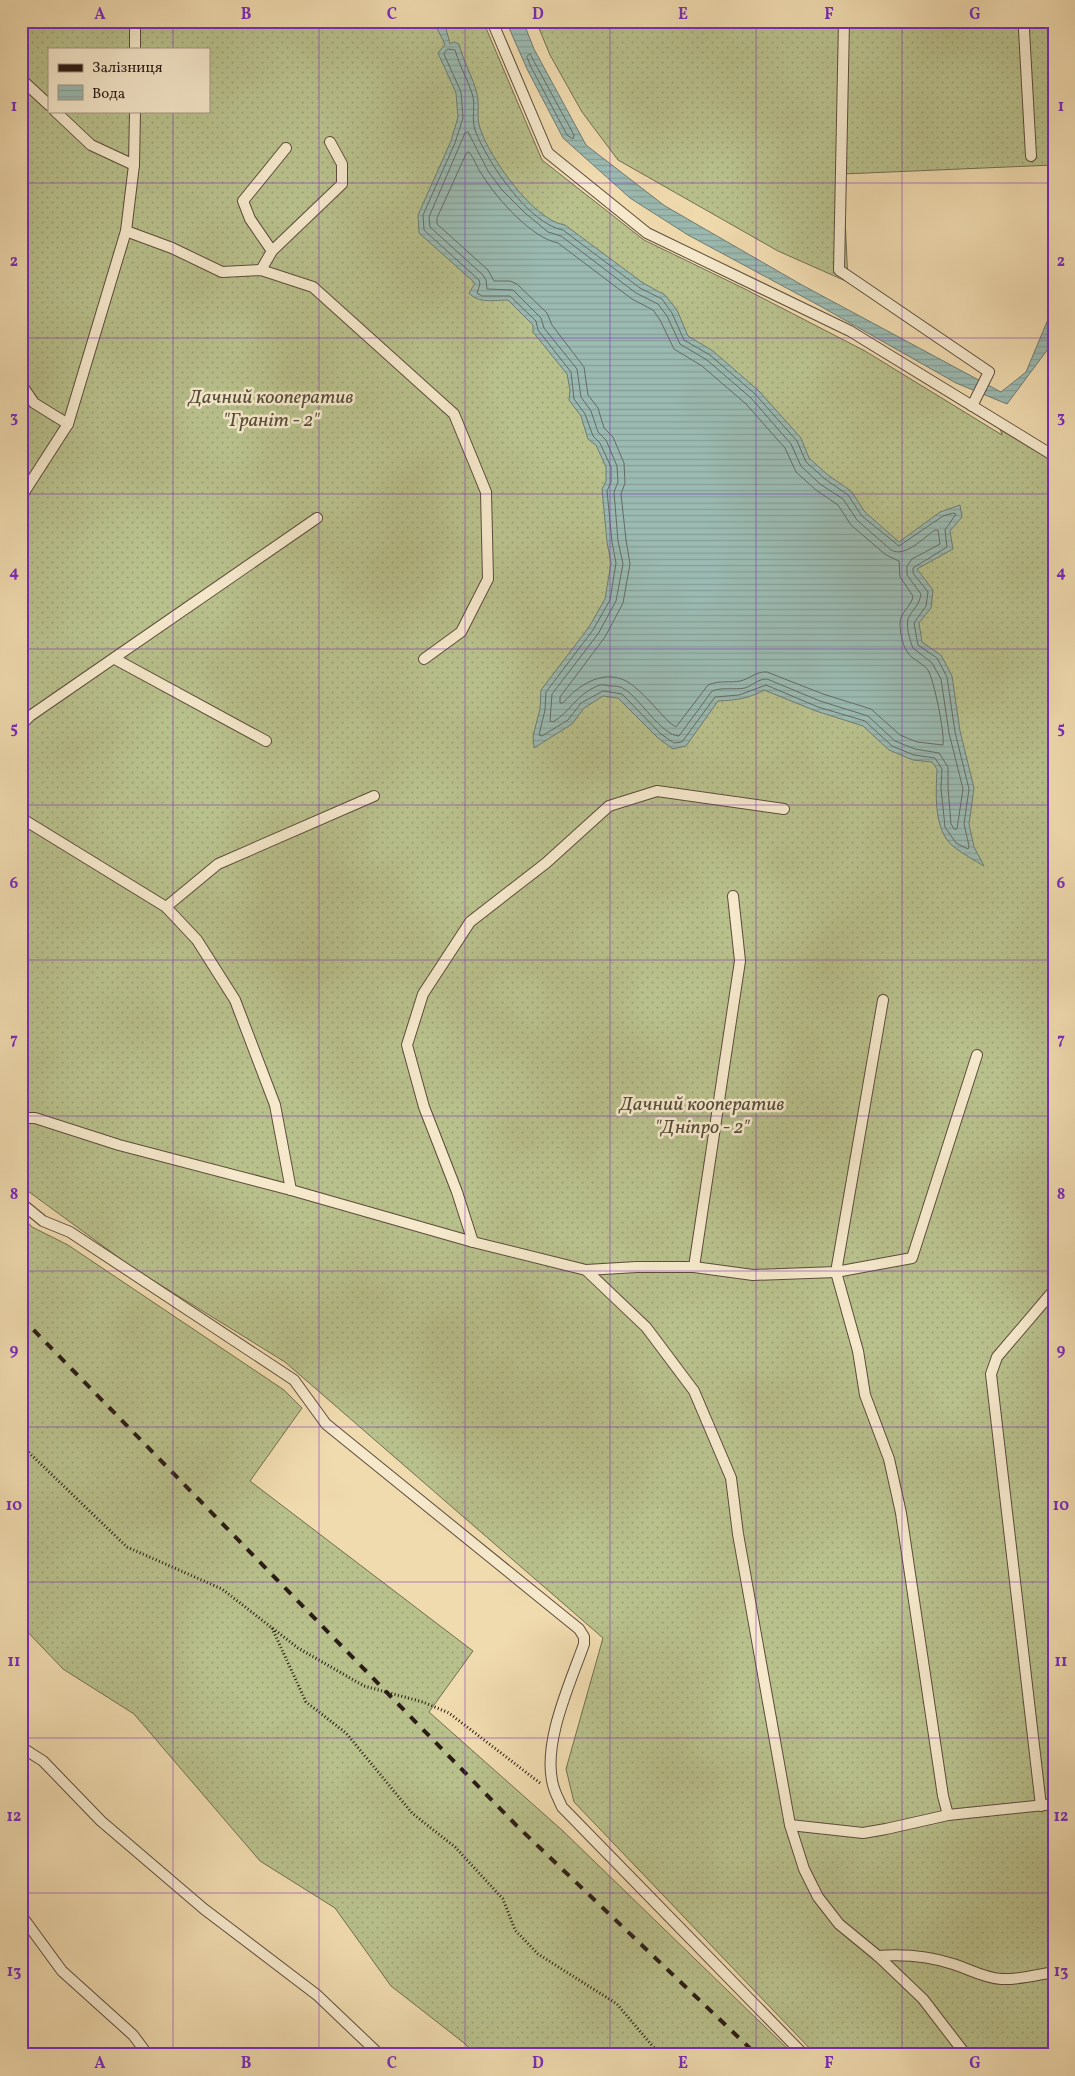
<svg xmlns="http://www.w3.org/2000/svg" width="1075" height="2076" font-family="Vollkorn,serif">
	<defs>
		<pattern id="grass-dots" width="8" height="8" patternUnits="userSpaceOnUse" patternTransform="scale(1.25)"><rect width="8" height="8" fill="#b8c08c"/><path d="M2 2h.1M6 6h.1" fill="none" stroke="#9ea478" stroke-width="1.8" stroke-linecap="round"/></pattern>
		<pattern id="water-rules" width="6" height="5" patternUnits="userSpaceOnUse" patternTransform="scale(1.25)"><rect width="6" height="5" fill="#9bbab1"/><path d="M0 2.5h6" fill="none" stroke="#869f98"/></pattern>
	</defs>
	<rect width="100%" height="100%" fill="#f0dbaf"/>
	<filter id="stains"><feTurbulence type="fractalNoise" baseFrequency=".004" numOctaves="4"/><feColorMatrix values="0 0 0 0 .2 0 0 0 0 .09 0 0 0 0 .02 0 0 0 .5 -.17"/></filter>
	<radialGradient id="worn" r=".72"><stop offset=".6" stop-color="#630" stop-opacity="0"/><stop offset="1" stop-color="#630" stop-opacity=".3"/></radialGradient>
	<g fill="url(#grass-dots)" stroke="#726e51" fill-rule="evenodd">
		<path d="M21,21H483L542,160L644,240L743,288L865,351L1002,435L999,424L1054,456V2055H816L574,1802L566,1769L603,1638L285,1362L133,1268L21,1186ZM49,49H209V111H49Z"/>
		<path d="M536,21H1054V165L843,174L848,282L778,251L618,160L582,112L550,55Z"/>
		<path d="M21,1215L32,1227L68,1245L284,1390L302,1408L250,1481L473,1651L429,1712L563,1831L794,2055H476L464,2043L391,1986L335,1908L260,1861L134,1714L63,1669L21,1625Z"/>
	</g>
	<g fill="url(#water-rules)" stroke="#6f7b73">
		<path d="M433,21H444L450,44L454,42L459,44C463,61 473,77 477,94C480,105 476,117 480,128C489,157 534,221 565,225L643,283L665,295L677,310L688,336L713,351L759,391L801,438L809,458L828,475L851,491L865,512L899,542L940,512L960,505L962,517L950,531L953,549L917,569L933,590L931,608L919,623L922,642L941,655L952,676L960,731L974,788L969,824L974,847L984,866C974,860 963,854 954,847C933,831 936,793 937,769L932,762L913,760L889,750L863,726L816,711L764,690C748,699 736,700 718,701L686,746L673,749L658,738L618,698L603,696L584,708L572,724L534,748L533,736L540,709L541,690L589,627L605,599L611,563L607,542L602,489L606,481V467L596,445L588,439L581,416L569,400L570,390L567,374L533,332V325L508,300C494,300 479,304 469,293L475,283L419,233L418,215L451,141L458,117L456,93L438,53L445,44Z"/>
		<path d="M506,21H523L534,49L586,145L665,206L802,285L1001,392L1026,372L1054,305V334L1048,349L1007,404L956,383L820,306L688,235L630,198L563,138L527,69Z"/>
	</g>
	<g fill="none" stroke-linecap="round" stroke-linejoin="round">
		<g stroke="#646b64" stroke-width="1">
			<path d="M448,49L455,50C459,65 467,78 472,93C476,105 471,118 475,130C487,162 529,224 563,230L640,288L662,299L672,313L684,340L710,355L755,394L797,441L806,462L825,479L848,495L862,516L899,546L943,516L953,513L956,514L945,530L947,547L913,568V573L928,592L926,606L914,623L918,645L937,658L947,677L955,732L969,789L964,824L969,846L968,849L956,843L945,827L941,788L942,769L935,758L914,755L892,746L865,721L818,707L766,685L739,695L715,697L682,742L674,743L661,734L622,694L603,691L581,703L568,720L542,736L539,735L545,710L546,692L593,630L610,600L616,563L612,542L607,491L611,482V467L600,443L593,436L585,414L574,399L571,372L538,330L536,321L510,296H482L477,293L480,284L479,280L424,230L423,215L455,143L463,118L461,92L444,54Z"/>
			<path d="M530,54L574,135L573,139L567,135L531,67L527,57Z"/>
			<path d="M468,132L488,171L502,190L524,212L548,232L561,236L636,293L658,304L667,316L680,344L707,360L751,398L791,444L801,466L820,484L843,499L857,520L891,550C905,558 923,538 935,530H938L940,544L912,559L907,566V575L921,594C919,607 912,609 908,619C906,627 910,641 913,648L932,663L941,679L949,733L963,789L957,829H954L951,824L948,788V767L939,753L915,749L895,741L868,716L820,701L767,679C758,679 753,685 745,688C734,690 722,687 712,691L679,736C662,736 639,697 624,689C620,686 614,686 609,686C605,685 601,684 597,686C576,695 571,711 553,722L550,721L552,694L598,634L616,601L623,564L618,541L614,492L618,482L617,466L606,440L598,432L591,411L581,397L577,369L544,328L541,318L513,290L487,289L486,280L483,275L430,227L429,217L465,133Z"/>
			<path d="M469,152C475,159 477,169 483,176C497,199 532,238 558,243L632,299L653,310L660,320L674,349L702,366L746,404L785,448L796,472L816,490L838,505L851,525L886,555L899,561L900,577L913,596C912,606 900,612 900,623C900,634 903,651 913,658C918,662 924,665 928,670C934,680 945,734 943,745L917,742L900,735L871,709L823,694L767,672C756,671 750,679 740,681C730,683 719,680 708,685L676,727L670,723C658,711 642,691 628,682C604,668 578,685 563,703H560V697L605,637L623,603L630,564L626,540L621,494L625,483L624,463L613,437L604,428L598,408L588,395L584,367L552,325L547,313L517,284L510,281H494L488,270L437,224V218L466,154Z"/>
		</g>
		<defs>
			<g id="service">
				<path d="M492,21L548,153L647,233L850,331L1054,456"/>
				<path d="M844,21L839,270L989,372L972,406"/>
				<path d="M1025,21L1024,30L1031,156"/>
				<path d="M135,49V21"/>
				<path d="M21,79L49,105"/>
				<path d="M55,111L91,145L134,165"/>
				<path d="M126,231L172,248L222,272L261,270L313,287L454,414L486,492L488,579L461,632L424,659"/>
				<path d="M272,251L250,219L243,201L286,148"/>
				<path d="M261,270L272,251L342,184V164L330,142"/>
				<path d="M21,384L34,403L68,424"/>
				<path d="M21,497L68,424L126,231L134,165L135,111"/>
				<path d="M115,659L266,741"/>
				<path d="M21,725L30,716L317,518"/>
				<path d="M21,818L166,907L197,940L235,1000L275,1105L291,1190"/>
				<path d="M166,907L218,864L374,796"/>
				<path d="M883,1000L836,1272L858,1351L865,1395L889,1459L901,1513L943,1796L948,1815"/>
				<path d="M21,1118H35L119,1145L291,1190L473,1242L586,1270L646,1327L694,1391L731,1478L738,1534L790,1825L804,1869L818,1897L839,1924L878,1956L923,1999L966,2055"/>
				<path d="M21,1203L43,1221L70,1232L294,1380L326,1424L579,1629L584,1637V1644C570,1684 542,1743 553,1785C555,1793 559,1800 562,1807L804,2055"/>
				<path d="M473,1242L457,1192L424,1107L407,1045L423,994L470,922L546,863L609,806L657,791L784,809"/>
				<path d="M694,1267L740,961L733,896"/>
				<path d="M586,1270L637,1267H694L753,1275L836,1272L912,1258L977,1055"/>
				<path d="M21,1747L43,1761L101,1821L204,1909L317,1995L380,2055"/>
				<path d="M1041,1806L991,1374L997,1357L1054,1290"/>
				<path d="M790,1825L863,1833L886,1829L948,1815L1054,1804"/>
				<path d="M21,1915L62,1971L133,2035L148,2055"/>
				<path d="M878,1956C904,1954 928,1956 953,1964C969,1969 984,1978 1001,1979C1018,1980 1037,1975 1054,1972"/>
			</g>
		</defs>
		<use href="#service" stroke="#5d4c3c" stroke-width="12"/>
		<g stroke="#2c1c16" stroke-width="3" stroke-dasharray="1 2.5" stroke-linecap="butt">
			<path d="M21,1445L127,1547L222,1589L298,1648L364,1686L423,1702L449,1713L540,1783"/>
			<path d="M272,1628L306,1702L346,1733L412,1813L455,1847L503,1899L515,1930L538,1954L617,2004L660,2055"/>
		</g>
		<use href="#service" stroke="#f5e8cb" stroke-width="10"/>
		<path stroke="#2c1c16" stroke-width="4" stroke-dasharray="9 9" stroke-linecap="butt" d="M21,1317L517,1826L757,2055"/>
	</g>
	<path fill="none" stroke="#7b2cbf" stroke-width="1" stroke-opacity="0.55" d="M173,21V49M319,21V2055M465,21V2055M610,21V2055M756,21V2055M902,21V2055M173,111V2055M21,183H1054M21,338H1054M21,494H1054M21,649H1054M21,805H1054M21,960H1054M21,1116H1054M21,1271H1054M21,1427H1054M21,1582H1054M21,1738H1054M21,1893H1054"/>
	<g text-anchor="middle" stroke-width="5" stroke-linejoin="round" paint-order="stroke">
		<g font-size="20" font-style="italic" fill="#564d39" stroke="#f5e8cb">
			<text x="271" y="403">Дачний кооператив<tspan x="271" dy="23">"Граніт - 2"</tspan></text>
			<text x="702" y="1110">Дачний кооператив<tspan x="702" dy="23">"Дніпро - 2"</tspan></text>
		</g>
	</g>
	<rect width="1075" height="2076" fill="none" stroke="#f0dbaf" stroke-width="55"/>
	<rect x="48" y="48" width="162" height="65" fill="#f5e8cb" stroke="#a59683"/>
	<rect x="58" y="64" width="25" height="8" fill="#2c1c16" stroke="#a59683"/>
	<text x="92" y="72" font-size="15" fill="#2c1c16">Залізниця</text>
	<rect x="58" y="85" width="25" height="15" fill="url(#water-rules)" stroke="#a59683"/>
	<text x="92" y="98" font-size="15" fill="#2c1c16">Вода</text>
	<rect x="28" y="28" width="1020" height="2020" fill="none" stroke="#7b2cbf" stroke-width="2"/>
	<g font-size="16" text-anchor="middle" font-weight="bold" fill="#7b2cbf">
		<text x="100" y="19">A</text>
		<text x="246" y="19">B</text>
		<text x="392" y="19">C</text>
		<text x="538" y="19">D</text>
		<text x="683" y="19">E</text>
		<text x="829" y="19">F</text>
		<text x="975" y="19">G</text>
		<text x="14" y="111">1</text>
		<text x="1061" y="111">1</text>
		<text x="14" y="266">2</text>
		<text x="1061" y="266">2</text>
		<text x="14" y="422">3</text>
		<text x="1061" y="422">3</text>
		<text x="14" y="577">4</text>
		<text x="1061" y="577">4</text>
		<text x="14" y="733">5</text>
		<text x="1061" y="733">5</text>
		<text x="14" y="888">6</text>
		<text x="1061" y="888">6</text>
		<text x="14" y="1044">7</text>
		<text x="1061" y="1044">7</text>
		<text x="14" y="1199">8</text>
		<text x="1061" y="1199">8</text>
		<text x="14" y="1355">9</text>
		<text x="1061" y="1355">9</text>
		<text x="14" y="1510">10</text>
		<text x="1061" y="1510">10</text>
		<text x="14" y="1666">11</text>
		<text x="1061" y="1666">11</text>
		<text x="14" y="1821">12</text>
		<text x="1061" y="1821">12</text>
		<text x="14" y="1976">13</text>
		<text x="1061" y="1976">13</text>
		<text x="100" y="2068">A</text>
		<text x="246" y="2068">B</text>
		<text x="392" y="2068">C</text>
		<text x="538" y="2068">D</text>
		<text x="683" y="2068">E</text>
		<text x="829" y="2068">F</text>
		<text x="975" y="2068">G</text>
	</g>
	<rect width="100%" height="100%" filter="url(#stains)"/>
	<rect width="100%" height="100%" fill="url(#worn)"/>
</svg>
